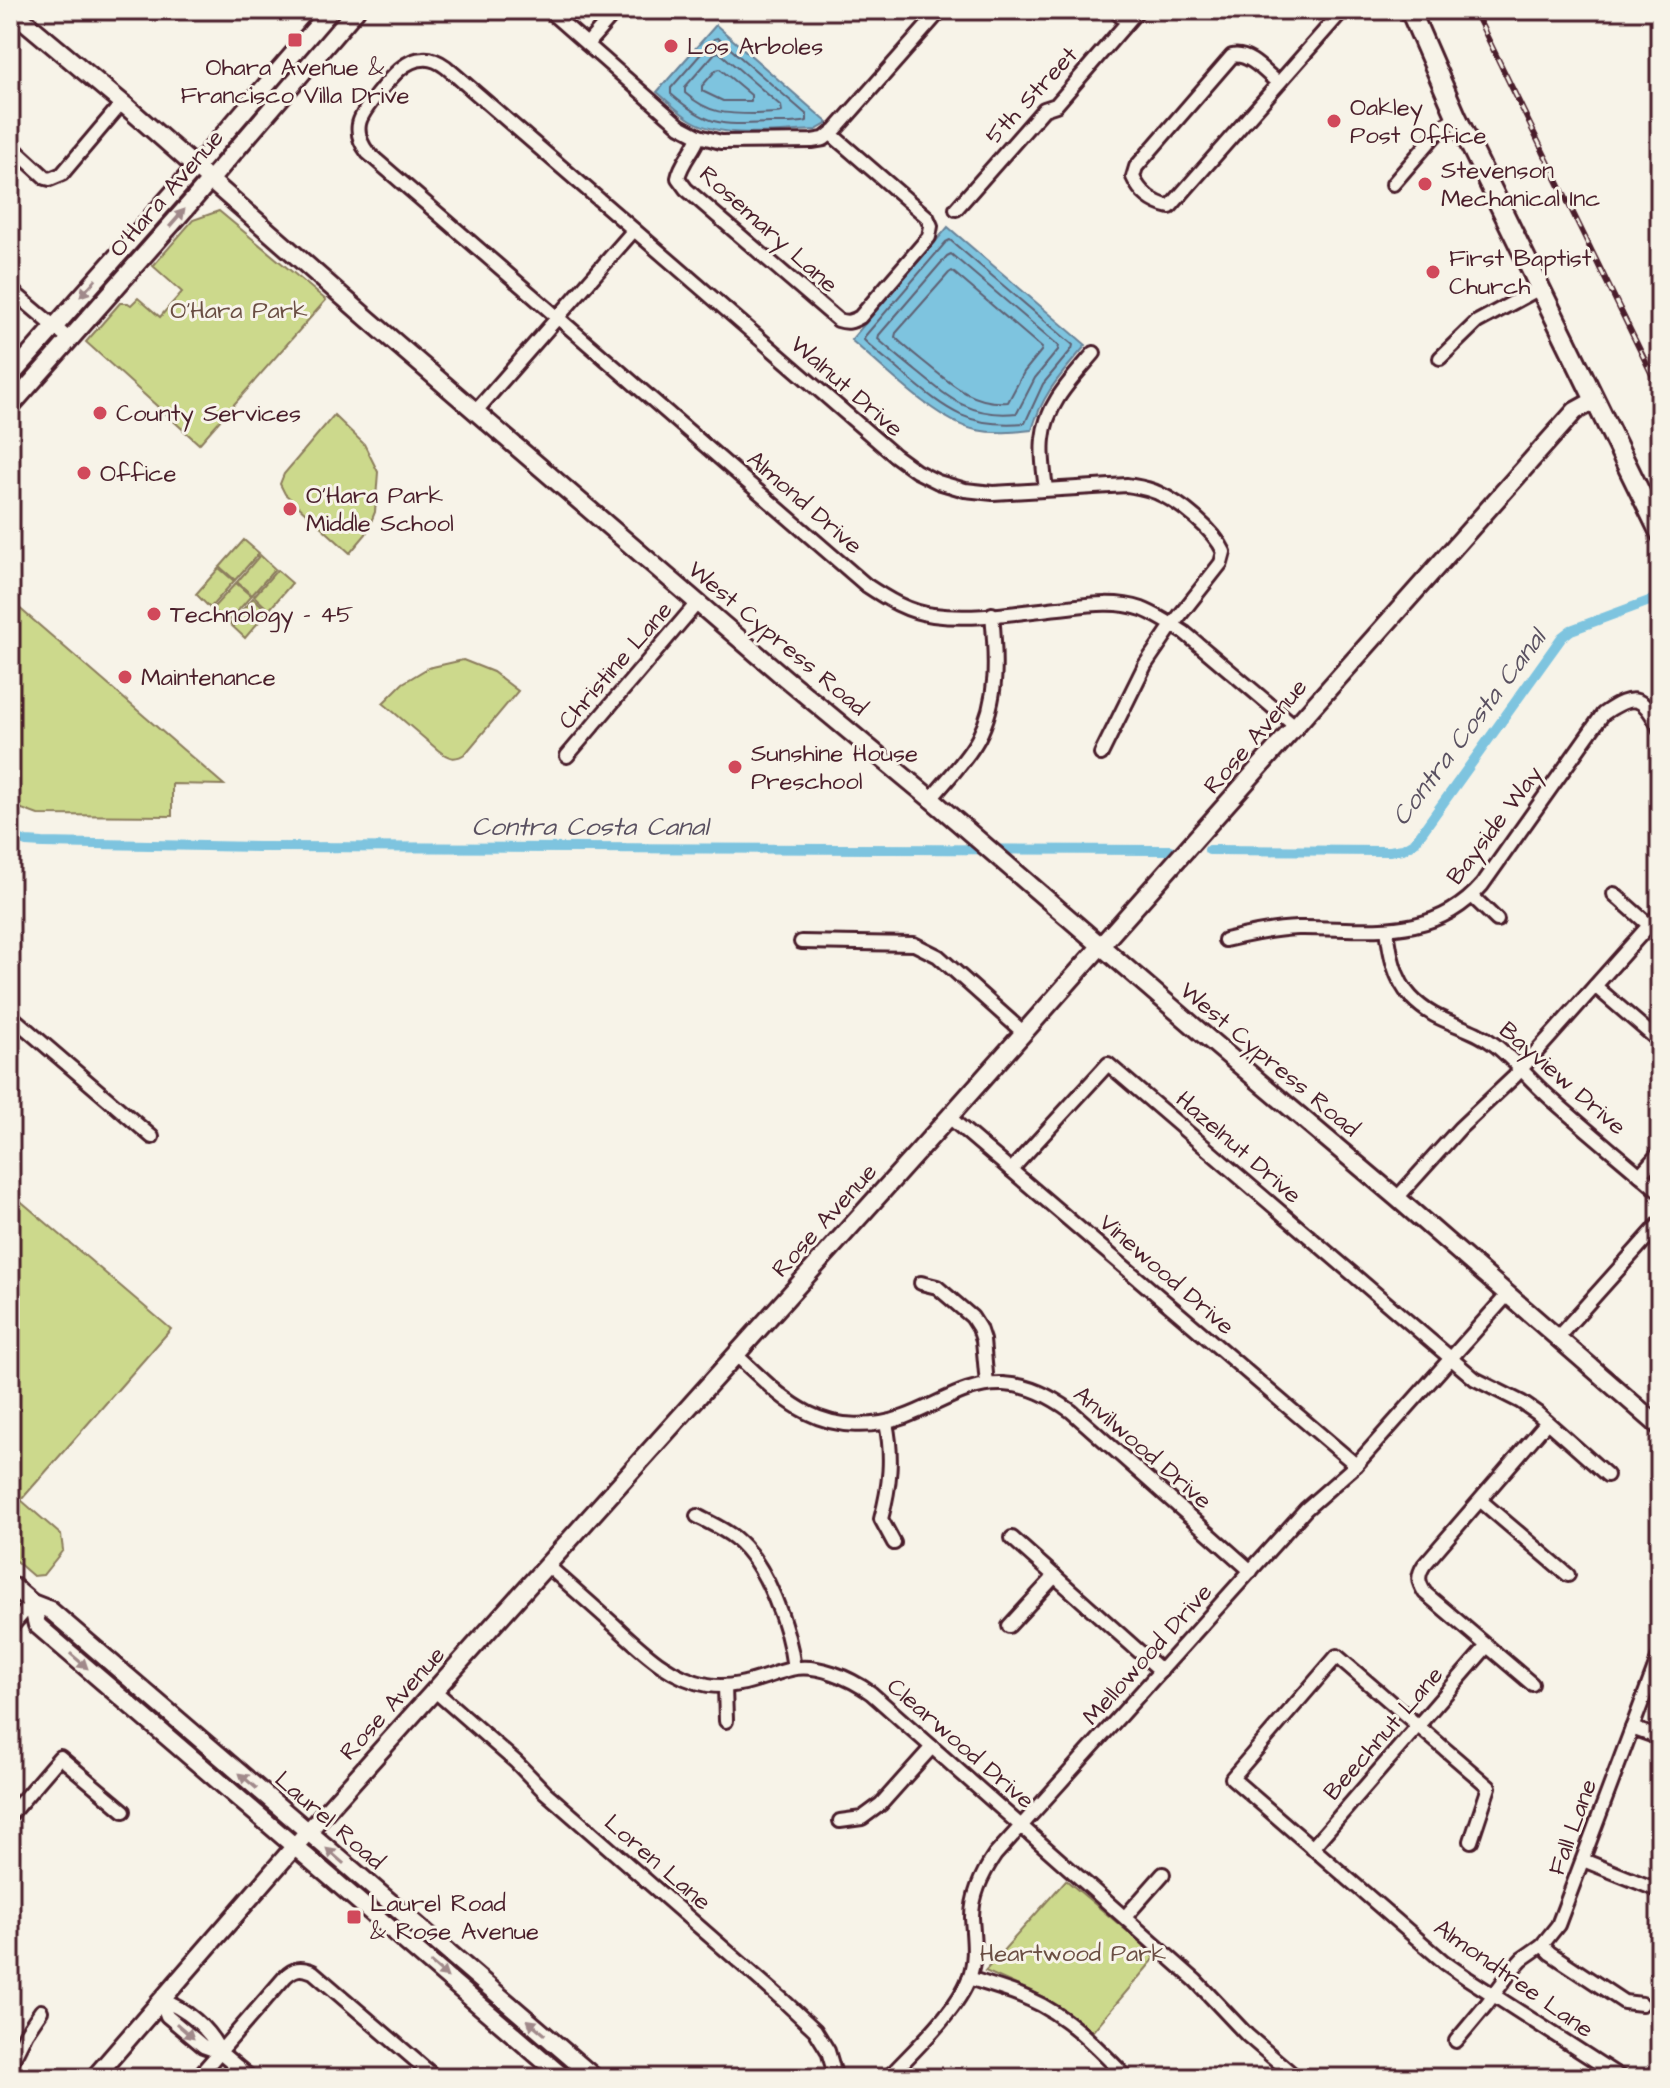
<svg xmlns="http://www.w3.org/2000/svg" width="1670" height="2088" font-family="'Architects Daughter',sans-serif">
	<rect width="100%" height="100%" fill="#f7f3e8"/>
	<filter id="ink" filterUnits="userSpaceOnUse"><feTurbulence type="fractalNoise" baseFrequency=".0125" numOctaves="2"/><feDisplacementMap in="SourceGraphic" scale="16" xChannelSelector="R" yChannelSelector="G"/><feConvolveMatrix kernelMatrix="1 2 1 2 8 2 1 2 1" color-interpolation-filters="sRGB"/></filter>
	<g filter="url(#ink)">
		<g fill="#ccd98c" stroke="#8b7c5c" stroke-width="2">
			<path d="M219,211L326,300L199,444L86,342L120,303H128L131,305L138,298L160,317L182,292L153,266L193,220Z"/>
			<path d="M334,415L364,444L378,472L375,512L366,534L350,553L285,494L280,484L284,474Z"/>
			<path d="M244,540L259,553L235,580L220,567Z"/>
			<path d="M260,555L275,569L252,595L237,582Z"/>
			<path d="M219,568L234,581L210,608L196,594Z"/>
			<path d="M277,570L292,583L269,610L254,596Z"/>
			<path d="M236,583L251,596L227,623L212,609Z"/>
			<path d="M253,598L268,611L245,638L230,624Z"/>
			<path d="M10,600L224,785L172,784V816L38,815L19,808L10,800Z"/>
			<path d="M463,660L493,672L518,691L466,753C455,761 448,758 438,750L383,703L403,683L428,668Z"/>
			<path d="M10,1192L171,1329L21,1500L61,1535L63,1550L43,1575L33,1576L10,1556Z"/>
			<path d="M1066,1880L1145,1946L1144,1948L1155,1958L1093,2031L1048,1999L985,1971Z"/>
		</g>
		<g fill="#7ec4df" stroke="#698297" stroke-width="2">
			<path d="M716,25L828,123L816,130C780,131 723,140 691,120C679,113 668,101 657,92Z"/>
			<path d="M948,227L1086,345C1061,375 1043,392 1032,430C1014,432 995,434 976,430C937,422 883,367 851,340Z"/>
		</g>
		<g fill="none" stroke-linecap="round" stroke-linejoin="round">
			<g stroke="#5f6173" stroke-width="2">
				<path d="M718,38L807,115V121C796,124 782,123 770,123C721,125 709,127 671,94V88L714,39Z"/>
				<path d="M719,52L781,106L782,112C774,114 765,113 756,114C726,114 709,114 685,93V87L715,53Z"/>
				<path d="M720,69L751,95V101H723L702,91V86L716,70Z"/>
				<path d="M950,240L1073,345L1072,349L1043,384L1025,423C968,428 948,411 907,377C893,364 877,353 864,340L865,336L946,242Z"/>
				<path d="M951,254L1059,346L1058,350L1035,378L1017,413C971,418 950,399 916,371C904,361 890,350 878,339L879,335L947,256Z"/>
				<path d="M952,271L1042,348L1041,351L1024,372L1008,402C975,405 953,386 929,366C918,357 906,348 895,337L896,333L949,273Z"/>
			</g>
			<g stroke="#7ec4df" stroke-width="10">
				<path d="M10,835L26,842L43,843L259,847L1171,850"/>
				<path d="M1209,850L1389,851L1403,849L1415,842L1562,637L1571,630L1660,597"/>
			</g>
			<defs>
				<g id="street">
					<path d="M548,10L680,126L699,136L721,142L812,141L824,139L836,129L941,10"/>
					<path d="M1114,10L1127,22"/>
					<path d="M587,44L617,10"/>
					<path d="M1278,83C1266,73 1249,52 1232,56L1136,167L1133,177C1140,193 1153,203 1170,207L1343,10"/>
					<path d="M699,136C694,151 681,162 678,178L686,189L838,320C847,323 852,322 860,317L929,237L931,226L927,217L831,134"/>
					<path d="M10,145L46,178L50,179L62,174L122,103"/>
					<path d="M1393,184L1443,126L1457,118"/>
					<path d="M956,209L1044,109L1056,105L1138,10"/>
					<path d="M10,289L69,339"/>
					<path d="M1440,358L1477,322L1540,288"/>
					<path d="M476,411L634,230"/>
					<path d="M1046,489C1044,473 1041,455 1043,439C1046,404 1072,379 1094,353"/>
					<path d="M1101,754L1145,665L1173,624L1221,563L1224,552C1214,530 1181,503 1158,493C1148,488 1138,487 1127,485L993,493L965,490L938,482L916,471L894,455L446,67C439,62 432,58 423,59C415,59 406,64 400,69C390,78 361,111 359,124C357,135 361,144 368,153L866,585C887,599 908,612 933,615C977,621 1024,611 1068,607C1093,604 1118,601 1142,609C1157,615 1171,624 1185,633L1295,726"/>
					<path d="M567,756L698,602"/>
					<path d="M931,799C947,779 966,761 978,739C999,699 996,657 992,614"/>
					<path d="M1614,894L1649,925"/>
					<path d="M1472,896L1497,920"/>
					<path d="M1387,929C1390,953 1394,979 1411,997C1437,1025 1467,1023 1495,1045C1514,1060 1530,1080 1548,1096C1585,1129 1623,1160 1660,1192"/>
					<path d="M1225,940C1249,934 1273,929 1298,928C1365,927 1432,943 1482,885L1603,714C1634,692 1644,696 1660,730"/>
					<path d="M801,942L914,944L938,956L1024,1033"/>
					<path d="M1595,986L1660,1042"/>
					<path d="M10,1015L152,1137"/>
					<path d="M949,1117L1356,1465"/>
					<path d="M1011,1170L1108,1064L1475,1379L1521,1402L1537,1413L1607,1475"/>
					<path d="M1640,1175L1660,1152"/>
					<path d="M1397,1198L1460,1128L1514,1077L1660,913"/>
					<path d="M921,1283L937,1287L972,1317L979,1328L983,1340L987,1385"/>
					<path d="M1557,1338L1660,1223"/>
					<path d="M736,1355C759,1375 780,1399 808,1413C837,1428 874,1428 904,1417C938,1405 965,1383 1003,1384C1029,1385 1050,1396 1071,1411L1251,1571"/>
					<path d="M886,1423C893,1456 890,1486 881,1519L894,1543"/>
					<path d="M1481,1501L1568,1575"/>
					<path d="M697,1516C710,1523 724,1529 735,1538C767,1564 789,1628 794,1668"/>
					<path d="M1012,1538L1161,1671"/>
					<path d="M548,1566C569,1585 591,1604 612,1623C641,1649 668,1678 708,1685C738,1690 763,1676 791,1669C817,1663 850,1678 871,1693L1196,1981L1247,2035L1297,2078"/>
					<path d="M1009,1626L1055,1576"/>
					<path d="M10,1628L32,1603"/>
					<path d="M1532,1684L1425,1593C1418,1582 1417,1576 1424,1565L1547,1422"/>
					<path d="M725,1686L726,1721"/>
					<path d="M435,1691L516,1762L545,1792L784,2001L815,2030L828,2051L836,2078"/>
					<path d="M1632,1728L1660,1738"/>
					<path d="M10,1815L60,1757L124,1811"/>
					<path d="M840,1821L862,1818L881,1804L932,1747"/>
					<path d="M1471,1841L1489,1787L1337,1656L1232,1778L1444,1962L1467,1978L1622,2078"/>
					<path d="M1312,1848L1487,1646"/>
					<path d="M1583,1860L1660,1891"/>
					<path d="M1125,1917L1163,1874"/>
					<path d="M1542,1945L1550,1953L1624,2002L1642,2004"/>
					<path d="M969,1978C989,1985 1010,1990 1029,1999C1067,2015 1099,2049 1127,2078"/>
					<path d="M161,2000L167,2016L203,2046L220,2052L251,2078"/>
					<path d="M161,2000C185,2008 209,2028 220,2052"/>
					<path d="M1456,2041L1486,2005L1512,1970L1522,1959L1542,1945L1558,1925L1660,1654"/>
					<path d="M10,2065L26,2033L41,2011"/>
					<path d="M197,2078L285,1977C294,1968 301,1967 313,1972L436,2078"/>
					<path d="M888,2078C913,2051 957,2011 969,1978C977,1958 973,1938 972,1917C972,1894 982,1874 995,1855L1306,1509L1356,1465L1508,1294"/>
				</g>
				<g id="secondary">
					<path d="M11,10L127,107L367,318L785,678L931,799L1204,1035L1397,1198L1660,1427"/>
					<path d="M10,377L181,184L331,10"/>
					<path d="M10,407L193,200L356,10"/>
					<path d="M10,1584L32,1603L50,1610L595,2078"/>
					<path d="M32,1603L37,1625L564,2078"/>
					<path d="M94,2078L295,1846L949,1117L1575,411L1595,400"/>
				</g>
				<path id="primary" d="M1410,10L1457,118L1660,533"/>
			</defs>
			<use href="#street" stroke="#4a1f2b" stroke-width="18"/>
			<use href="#secondary" stroke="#4a1f2b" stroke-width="22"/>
			<use href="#primary" stroke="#4a1f2b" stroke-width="24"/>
			<use href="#street" stroke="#f7f3e8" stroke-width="12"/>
			<use href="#secondary" stroke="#f7f3e8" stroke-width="16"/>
			<use href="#primary" stroke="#f7f3e8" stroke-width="18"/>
			<defs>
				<path id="rail" d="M1474,10L1660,391"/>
			</defs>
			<use href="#rail" stroke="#4a1f2b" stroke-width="6"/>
			<use href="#rail" stroke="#f7f3e8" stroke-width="3" stroke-dasharray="9" stroke-linecap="butt"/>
		</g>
		<defs><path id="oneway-solid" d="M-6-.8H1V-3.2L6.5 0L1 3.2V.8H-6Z" transform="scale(2)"/></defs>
		<g fill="#a0898a">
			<use href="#oneway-solid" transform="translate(177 218) rotate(-49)"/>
			<use href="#oneway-solid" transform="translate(88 288) rotate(132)"/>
			<use href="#oneway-solid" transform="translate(79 1661) rotate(41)"/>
			<use href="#oneway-solid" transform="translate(248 1781) rotate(-139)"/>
			<use href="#oneway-solid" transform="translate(335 1856) rotate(-139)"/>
			<use href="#oneway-solid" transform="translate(439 1970) rotate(41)"/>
			<use href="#oneway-solid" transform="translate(536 2027) rotate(-140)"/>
			<use href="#oneway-solid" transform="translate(185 2031) rotate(41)"/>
		</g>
	</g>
	<g fill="#d1495b" stroke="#f7f3e8" stroke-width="3">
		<rect x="287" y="32" width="16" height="16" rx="4"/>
		<circle cx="671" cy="46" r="8"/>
		<circle cx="1334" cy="121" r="8"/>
		<circle cx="1425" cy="184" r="8"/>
		<circle cx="1433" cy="272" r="8"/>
		<circle cx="100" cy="413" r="8"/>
		<circle cx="84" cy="473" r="8"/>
		<circle cx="290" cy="509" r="8"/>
		<circle cx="154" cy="614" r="8"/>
		<circle cx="125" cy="677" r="8"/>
		<circle cx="735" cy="767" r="8"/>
		<rect x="346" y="1909" width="16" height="16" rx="4"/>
	</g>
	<g text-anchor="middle" stroke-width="6" stroke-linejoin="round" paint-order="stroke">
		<g font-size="24" fill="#4a1f2b" stroke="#f7f3e8" text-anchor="start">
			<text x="687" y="54">Los Arboles</text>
			<text x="295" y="75" text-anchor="middle">Ohara Avenue &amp;<tspan x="295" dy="28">Francisco Villa Drive</tspan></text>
			<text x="1350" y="115">Oakley<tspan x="1350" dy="28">Post Office</tspan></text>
			<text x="1441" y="178">Stevenson<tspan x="1441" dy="28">Mechanical Inc</tspan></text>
			<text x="1449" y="266">First Baptist<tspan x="1449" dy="28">Church</tspan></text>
			<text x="116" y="421">County Services</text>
			<text x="100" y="481">Office</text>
			<text x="306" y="503">O'Hara Park<tspan x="306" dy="28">Middle School</tspan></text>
			<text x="170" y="622">Technology - 45</text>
			<text x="141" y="685">Maintenance</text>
			<text x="751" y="761">Sunshine House<tspan x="751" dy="28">Preschool</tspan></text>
			<text x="370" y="1911">Laurel Road<tspan x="370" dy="28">&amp; Rose Avenue</tspan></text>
		</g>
		<g font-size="24" fill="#4a1f2b" stroke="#f7f3e8">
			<text transform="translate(1031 95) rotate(-47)" y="8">5th Street</text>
			<text transform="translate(166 193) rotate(-49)" y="8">O'Hara Avenue</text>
			<text transform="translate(769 229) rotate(42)" y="8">Rosemary Lane</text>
			<text transform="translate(847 386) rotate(41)" y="8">Walnut Drive</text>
			<text transform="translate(805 502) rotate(41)" y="8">Almond Drive</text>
			<text transform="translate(778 638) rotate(40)" y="8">West Cypress Road</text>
			<text transform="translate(615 665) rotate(-49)" y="8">Christine Lane</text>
			<text transform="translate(1255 736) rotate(-49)" y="8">Rose Avenue</text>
			<text transform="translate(1494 825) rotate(-53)" y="8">Bayside Way</text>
			<text transform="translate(1270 1059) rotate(40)" y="8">West Cypress Road</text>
			<text transform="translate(1563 1078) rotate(41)" y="8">Bayview Drive</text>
			<text transform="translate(1239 1147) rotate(41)" y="8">Hazelnut Drive</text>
			<text transform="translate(824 1220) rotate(-48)" y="8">Rose Avenue</text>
			<text transform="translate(1167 1274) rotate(41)" y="8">Vinewood Drive</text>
			<text transform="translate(1143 1447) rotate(41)" y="8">Anvilwood Drive</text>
			<text transform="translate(1147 1654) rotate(-48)" y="8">Mellowood Drive</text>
			<text transform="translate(392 1703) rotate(-48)" y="8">Rose Avenue</text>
			<text transform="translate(1383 1733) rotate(-49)" y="8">Beechnut Lane</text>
			<text transform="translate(961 1743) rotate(41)" y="8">Clearwood Drive</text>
			<text transform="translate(330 1820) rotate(41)" y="8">Laurel Road</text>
			<text transform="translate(1572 1827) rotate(-70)" y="8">Fall Lane</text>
			<text transform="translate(658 1862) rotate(41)" y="8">Loren Lane</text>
			<text transform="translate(1514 1978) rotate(35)" y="8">Almondtree Lane</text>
		</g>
		<g font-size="24" fill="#6a4e43" stroke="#f7f3e8">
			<text x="239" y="318">O'Hara Park</text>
			<text x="1073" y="1961">Heartwood Park</text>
		</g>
		<g font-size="26" font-style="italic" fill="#5a5161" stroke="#f7f3e8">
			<text transform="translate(1468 727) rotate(-53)" y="9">Contra Costa Canal</text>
			<text x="590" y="835">Contra Costa Canal</text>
		</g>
	</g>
	<rect width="1670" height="2088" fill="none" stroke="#f7f3e8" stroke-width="40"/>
	<rect x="20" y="20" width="1630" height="2048" fill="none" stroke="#4a1f2b" stroke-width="3" filter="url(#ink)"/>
</svg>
